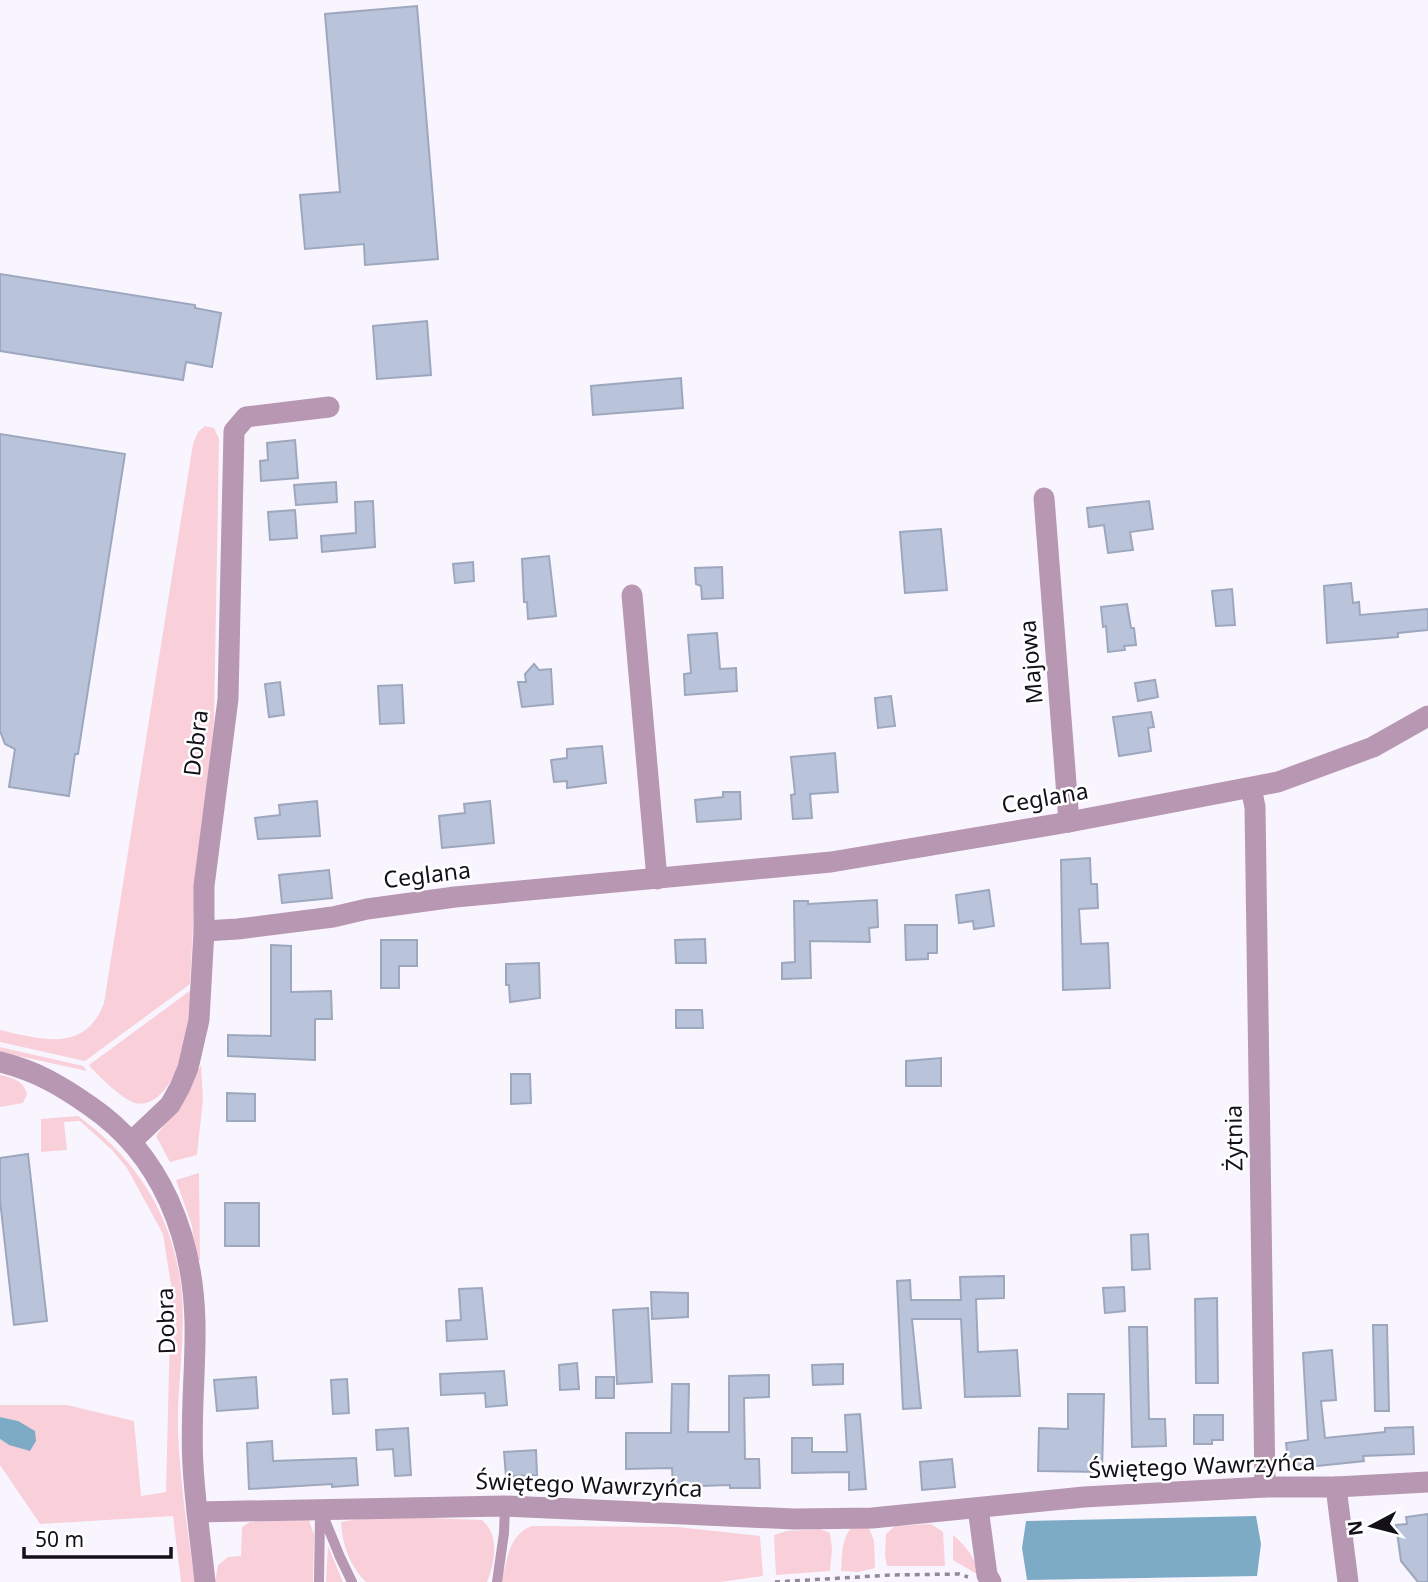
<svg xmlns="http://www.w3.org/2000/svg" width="1428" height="1582" font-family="'Noto Sans',sans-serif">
	<rect width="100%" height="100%" fill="#f8f5ff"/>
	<g fill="#f9d0d9">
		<path d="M205,426L214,428L219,439L214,722L195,887L190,984L85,1061L0,1042V1030C40,1039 85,1054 104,1003L193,444L198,432Z"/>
		<path d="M191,990C191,1003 193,1020 190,1033C185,1055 165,1111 135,1103C122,1099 98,1076 89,1065Z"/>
		<path d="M0,1047L83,1066L87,1071L0,1052Z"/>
		<path d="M201,1065L203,1099L197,1155L170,1162L156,1136L189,1092Z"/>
		<path d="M0,1075C13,1078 23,1080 27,1094L23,1103L0,1107Z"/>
		<path d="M78,1116C145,1165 182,1232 183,1316C183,1355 177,1394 178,1433C180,1483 188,1533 195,1582H181L173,1516L40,1524L0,1465V1439L9,1445L18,1421L0,1417V1405H67L134,1421L141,1496L166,1492L171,1285L163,1234L127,1168L112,1150L80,1121L64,1122L67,1150L41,1152V1119Z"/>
		<path d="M199,1173L200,1260H196L192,1226L176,1180Z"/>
		<path d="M376,1516L482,1520C500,1535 495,1562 487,1582H366C350,1567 342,1544 341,1522Z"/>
		<path d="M309,1520L314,1535L313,1582H215L218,1565L228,1557L241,1556L242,1527L250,1522Z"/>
		<path d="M931,1524L943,1532L945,1566H887L885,1556L886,1534L895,1526Z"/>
		<path d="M532,1526L677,1527L760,1536L763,1576L720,1582H501C508,1559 508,1535 532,1526Z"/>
		<path d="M851,1528H869L874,1541L875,1568L858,1572L841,1571C842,1556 841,1540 851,1528Z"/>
		<path d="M820,1529L830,1533L832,1549L830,1571L776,1575L774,1535L787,1531Z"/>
		<path d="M953,1535C967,1547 975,1558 980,1576L953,1560Z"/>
		<path d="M328,1546L343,1582H326Z"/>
	</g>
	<g fill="#7daac4">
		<path d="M0,1417L18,1421L35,1431L36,1441L30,1451L9,1445L0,1439Z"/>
		<path d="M1256,1516L1261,1544L1257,1576L1027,1580L1022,1548L1026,1521Z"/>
	</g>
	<g fill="#b9c3da" stroke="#9da7bd" stroke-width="2">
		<path d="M417,6L438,259L365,265L364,244L305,249L300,195L340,192L325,14Z"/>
		<path d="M0,274L195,305V308L221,313L212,367L186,362L183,380L0,351Z"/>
		<path d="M427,321L431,375L377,379L373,326Z"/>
		<path d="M681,378L683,408L593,415L591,386Z"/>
		<path d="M0,434L125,454L78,754H75L69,796L9,787L15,749L5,744L0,731Z"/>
		<path d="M295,440L298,478L261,481L260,461L268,460L267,443Z"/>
		<path d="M336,482L337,502L296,505L294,485Z"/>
		<path d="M373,501L375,547L322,552L321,536L356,533L355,502Z"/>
		<path d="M1149,501L1153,529L1130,532L1133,550L1108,553L1104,525L1089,527L1087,508Z"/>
		<path d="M295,510L297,538L270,540L268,512Z"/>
		<path d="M941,529L947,590L905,593L900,532Z"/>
		<path d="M549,556L556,616L528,619L527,602H524L522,559Z"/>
		<path d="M473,562L474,581L455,583L453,564Z"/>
		<path d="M722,567L723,598L702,599L701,586L696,584L695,568Z"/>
		<path d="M1351,583L1353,603L1359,602L1360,615L1428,609V630L1398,633V637L1327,643L1324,586Z"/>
		<path d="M1232,589L1235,625L1216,626L1212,591Z"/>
		<path d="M1127,604L1131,628H1134L1136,645L1124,646L1125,650L1108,652L1106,626L1103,627L1101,607Z"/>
		<path d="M717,633L720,669L736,668L737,691L685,695L684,674L691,673L688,635Z"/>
		<path d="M534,664L539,670L551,669L553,704L522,707L518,682H526L525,674Z"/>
		<path d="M1155,680L1158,697L1138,701L1135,683Z"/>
		<path d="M280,682L284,715L269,717L265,684Z"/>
		<path d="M402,685L404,723L380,724L378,686Z"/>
		<path d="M891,696L895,726L878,728L875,698Z"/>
		<path d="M1151,712L1154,727L1148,728L1151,751L1119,756L1113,717Z"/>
		<path d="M602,746L606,783L567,788V781L554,782L551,760L567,758V749Z"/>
		<path d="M835,753L838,792L810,794L812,818L793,819L791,795L795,794L791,757Z"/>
		<path d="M723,792H740L741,819L697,822L695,800L723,797Z"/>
		<path d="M317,801L320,836L258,839L255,818L280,815L279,805Z"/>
		<path d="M490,801L494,843L442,848L439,816L465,813L464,804Z"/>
		<path d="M1090,858L1091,884H1097L1098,908L1079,909L1081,944L1108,943L1110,988L1063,990L1061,860Z"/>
		<path d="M329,870L332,898L282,903L279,875Z"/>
		<path d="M989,890L994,926L974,929L973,921L959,923L956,895Z"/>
		<path d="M877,900L878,927L869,928L870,942L810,941L811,978L782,979V963L795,962L794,901H808V904Z"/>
		<path d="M905,925H937V953H928V959L906,960Z"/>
		<path d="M705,939L706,963H676L675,940Z"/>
		<path d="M381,940H417V966H399V988H381Z"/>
		<path d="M271,945L291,946V992L331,991L332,1019H315V1060L228,1056V1035L271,1036Z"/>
		<path d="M539,963L540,998L510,1002L509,985H506V964Z"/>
		<path d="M676,1010H702L703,1028H676Z"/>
		<path d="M941,1058V1086H906V1061Z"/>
		<path d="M511,1074H530L531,1103L511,1104Z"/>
		<path d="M227,1093L255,1094V1121H227Z"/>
		<path d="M28,1154L47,1321L14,1325L0,1200V1158Z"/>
		<rect x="225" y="1203" width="34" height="43"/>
		<path d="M1148,1234L1150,1269L1132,1270L1131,1235Z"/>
		<path d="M1004,1276V1298L976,1299L978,1352L1017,1350L1020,1396L965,1397L961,1319H912L921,1408L903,1409L897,1281L910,1280L911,1300H961L960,1277Z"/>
		<path d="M1124,1287L1125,1311L1105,1313L1103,1288Z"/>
		<path d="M482,1288L487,1339L447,1341L446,1321L461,1320L459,1289Z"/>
		<path d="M651,1292L688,1293V1317L652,1319Z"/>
		<path d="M1217,1298L1218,1383H1196L1195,1299Z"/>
		<path d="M648,1308L652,1382L617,1384L613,1310Z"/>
		<path d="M1373,1325H1387L1389,1411H1375Z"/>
		<path d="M1129,1327H1147L1149,1419H1165L1166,1446L1132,1447Z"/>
		<path d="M1332,1350L1336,1400L1321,1401L1325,1438L1385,1432V1428L1413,1427L1414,1454L1363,1456L1364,1461L1289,1469L1286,1443L1308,1440L1303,1353Z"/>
		<path d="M577,1363L579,1389L560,1390L559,1365Z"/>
		<path d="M843,1364V1384L813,1385L812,1365Z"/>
		<path d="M504,1371L507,1405L486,1407L485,1393L441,1395L440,1374Z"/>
		<path d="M769,1375V1397L744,1398L745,1459H759L760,1488H730V1485L673,1487L672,1468L626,1469V1433H671L672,1384H689L688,1432H729V1376Z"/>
		<path d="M256,1377L258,1408L217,1411L214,1380Z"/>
		<rect x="596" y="1377" width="18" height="21"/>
		<path d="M347,1379L349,1413L333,1414L331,1380Z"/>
		<path d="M1068,1394H1104L1102,1472L1038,1471L1039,1428L1068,1429Z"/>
		<path d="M860,1414L866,1489L849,1490V1472L792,1473V1438H812V1452H847L845,1415Z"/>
		<path d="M1194,1415H1223V1440H1212V1444H1194Z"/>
		<path d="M408,1428L411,1475L395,1476L393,1449L377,1450L376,1430Z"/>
		<path d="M272,1441L273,1461L356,1458L358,1485L332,1487V1484L249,1489L247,1443Z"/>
		<path d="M536,1450L537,1475L506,1476L504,1452Z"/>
		<path d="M952,1459L955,1487L922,1490L920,1462Z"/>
		<path d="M1428,1514V1582H1418L1401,1561L1396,1525L1407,1524L1406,1517Z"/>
	</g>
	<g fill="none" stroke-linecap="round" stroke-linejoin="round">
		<path stroke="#8e8b94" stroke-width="3.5" stroke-dasharray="5 5" stroke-linecap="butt" d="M775,1582L891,1575L959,1574L968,1577"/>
		<g stroke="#b897b3" stroke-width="10">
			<path d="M320,1508L340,1557L352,1582"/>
			<path d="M319,1582L320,1515"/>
			<path d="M497,1582L504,1533L505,1506"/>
		</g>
		<g stroke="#b897b3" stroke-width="21">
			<path d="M1044,498L1069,822"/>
			<path d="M632,595L657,879"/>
			<path d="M1251,788L1255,807L1265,1487"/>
			<path d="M204,931L238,929L333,917L367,909L455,897L831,862L1069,822L1278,782L1373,747L1428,716"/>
			<path d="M0,1062C36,1071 60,1085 90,1106C162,1155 193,1237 195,1322C196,1369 190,1418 193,1465C195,1504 201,1543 205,1582"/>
			<path d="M132,1141L170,1105L180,1087L188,1068L199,1020L204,931V886L228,699L234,431L246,417L329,407"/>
			<path d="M1336,1487L1348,1582"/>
			<path d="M978,1508L987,1575L991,1582"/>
			<path d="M198,1512L505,1506L794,1519L872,1518L1084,1497L1265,1487H1336L1428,1482"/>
		</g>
	</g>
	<g text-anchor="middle" stroke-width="5" stroke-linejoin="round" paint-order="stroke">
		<g font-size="23" fill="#131019" stroke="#fff">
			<text transform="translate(1031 662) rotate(-95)" y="8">Majowa</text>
			<text transform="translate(196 743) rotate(-83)" y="8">Dobra</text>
			<text transform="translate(1045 798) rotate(-10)" y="8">Ceglana</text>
			<text transform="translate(427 875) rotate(-7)" y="8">Ceglana</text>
			<text transform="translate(1234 1138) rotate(-91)" y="8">Żytnia</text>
			<text transform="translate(166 1321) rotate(-92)" y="8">Dobra</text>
			<text transform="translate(1202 1466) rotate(-2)" y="8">Świętego Wawrzyńca</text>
			<text transform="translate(589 1485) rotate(2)" y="8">Świętego Wawrzyńca</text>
		</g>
	</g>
	<g transform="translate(1372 1526) rotate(263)" stroke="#ffffff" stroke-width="5" paint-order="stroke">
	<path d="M0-5L12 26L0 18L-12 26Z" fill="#131019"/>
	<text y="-10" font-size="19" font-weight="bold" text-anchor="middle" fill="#131019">N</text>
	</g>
	<path d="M24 1547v10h147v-10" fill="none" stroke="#131019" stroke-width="3.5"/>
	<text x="35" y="1547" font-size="21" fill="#131019" stroke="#ffffff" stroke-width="5" paint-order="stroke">50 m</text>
</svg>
